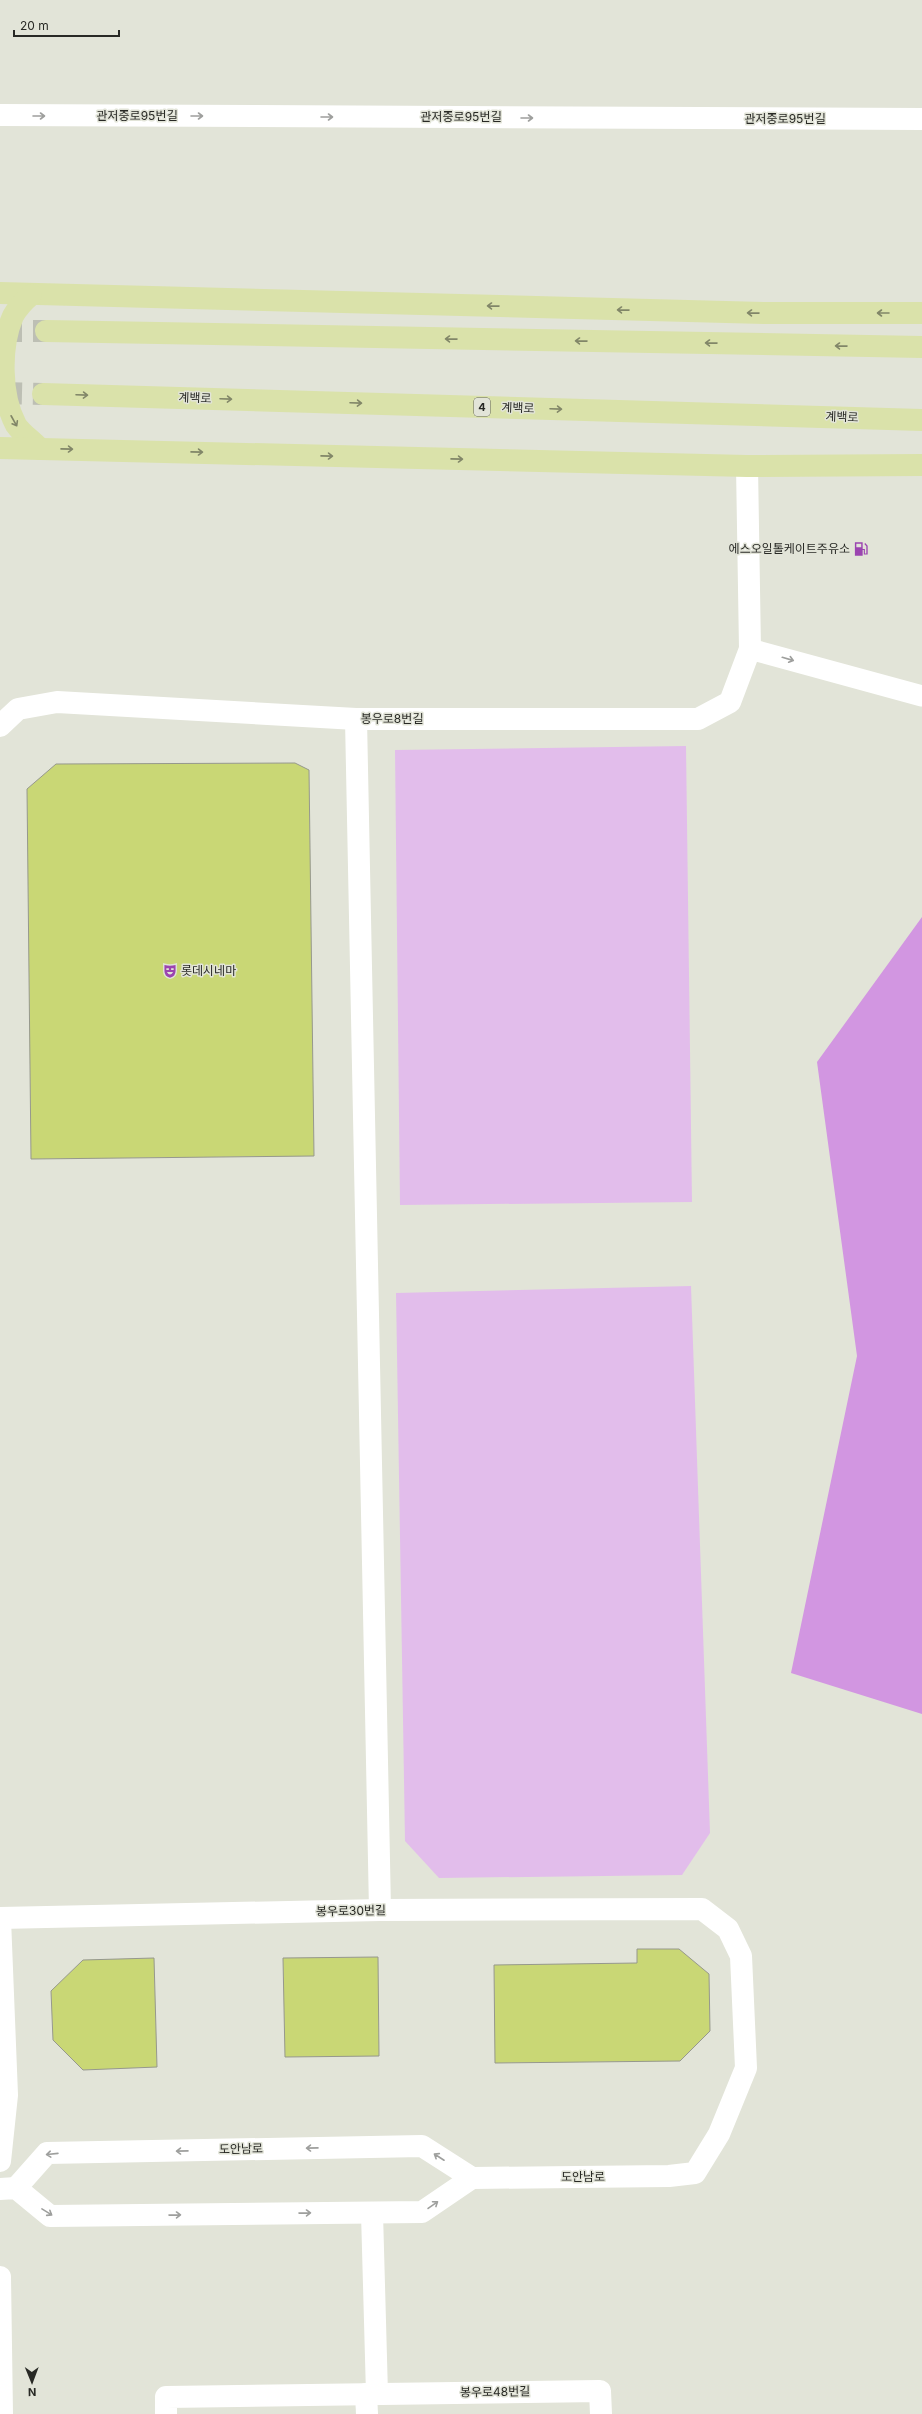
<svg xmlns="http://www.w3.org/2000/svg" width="922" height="2414" font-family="Inter,'Noto Sans KR',sans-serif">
	<rect width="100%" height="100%" fill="#e2e4d8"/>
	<g fill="#e2bdeb">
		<path d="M686,746L692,1202L400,1205L395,750Z"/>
		<path d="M691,1286L710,1833L682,1875L439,1878L405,1841L396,1293Z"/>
	</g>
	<path fill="#d296e1" d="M922,917V1714L791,1673L857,1356L817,1062Z"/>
	<g fill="#c9d775" stroke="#96988d">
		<path d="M295,763L309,770L314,1156L31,1159L27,789L56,764Z"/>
		<path d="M637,1949H679L709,1974L710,2031L680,2061L495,2063L494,1965L637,1963Z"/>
		<path d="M378,1957L379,2056L285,2057L283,1958Z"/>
		<path d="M154,1958L157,2067L83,2070L53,2040L51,1991L83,1960Z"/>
	</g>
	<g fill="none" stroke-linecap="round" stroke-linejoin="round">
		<g stroke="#bdbfb4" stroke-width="22" stroke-dasharray="22 11" stroke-linecap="butt">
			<path d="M0,331H46"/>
			<path d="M0,393L43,394"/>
		</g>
		<path stroke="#fff" stroke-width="21" d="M750,649L922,696"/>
		<g stroke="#fff" stroke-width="22">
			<path d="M0,115L922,119"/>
			<path d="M356,719L380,1910"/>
			<path d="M0,726L18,709L57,702L356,719H698L730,702L750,649L747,466"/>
			<path d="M0,1918L380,1910L702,1909L728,1929L741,1956L746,2068L719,2134L695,2173L669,2176L472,2178L422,2146L47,2153L16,2188"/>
			<path d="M0,1919L7,2095L0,2161"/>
			<path d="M0,2189L16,2188L50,2216L422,2212L472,2178"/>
			<path d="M372,2213L377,2394"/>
			<path d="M0,2277L2,2414"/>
			<path d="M366,2394L367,2414"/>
			<path d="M166,2414V2397L600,2391L601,2414"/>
		</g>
		<g stroke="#dae2aa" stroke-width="22">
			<path d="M0,293L764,313H922"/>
			<path d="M31,295C24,301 18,307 13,316C0,346 0,395 16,425C22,434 33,441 40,449"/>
			<path d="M46,331L922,347"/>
			<path d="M43,394L922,420"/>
			<path d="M0,448L747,466L922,465"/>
		</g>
	</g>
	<defs><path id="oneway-shaft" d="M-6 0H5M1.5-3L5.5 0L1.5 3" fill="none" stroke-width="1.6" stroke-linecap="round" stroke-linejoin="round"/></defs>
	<g stroke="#9e9f9d">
		<use href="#oneway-shaft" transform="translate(39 116)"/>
		<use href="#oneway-shaft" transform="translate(197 116)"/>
		<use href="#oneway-shaft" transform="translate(327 117)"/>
		<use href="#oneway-shaft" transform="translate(527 118)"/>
		<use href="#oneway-shaft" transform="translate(788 659) rotate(16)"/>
		<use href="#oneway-shaft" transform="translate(312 2148) rotate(179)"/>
		<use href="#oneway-shaft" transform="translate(182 2151) rotate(179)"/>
		<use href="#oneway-shaft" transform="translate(52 2154) rotate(174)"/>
		<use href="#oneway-shaft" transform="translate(439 2157) rotate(-147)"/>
		<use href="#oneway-shaft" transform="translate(433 2205) rotate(-35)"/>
		<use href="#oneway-shaft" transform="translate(47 2212) rotate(32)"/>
		<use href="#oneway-shaft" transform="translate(305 2213) rotate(-1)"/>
		<use href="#oneway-shaft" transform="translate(175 2215) rotate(-1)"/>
	</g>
	<g stroke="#818668">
		<use href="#oneway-shaft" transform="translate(493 306) rotate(-179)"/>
		<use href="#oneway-shaft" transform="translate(623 310) rotate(-179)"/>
		<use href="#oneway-shaft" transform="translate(753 313) rotate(-179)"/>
		<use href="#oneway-shaft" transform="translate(883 313) rotate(180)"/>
		<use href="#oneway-shaft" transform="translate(451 339) rotate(-179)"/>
		<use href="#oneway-shaft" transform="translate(581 341) rotate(-179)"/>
		<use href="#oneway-shaft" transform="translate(711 343) rotate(-179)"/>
		<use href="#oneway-shaft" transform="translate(841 346) rotate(-179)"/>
		<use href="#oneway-shaft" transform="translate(82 395) rotate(2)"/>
		<use href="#oneway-shaft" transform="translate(226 399) rotate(2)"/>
		<use href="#oneway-shaft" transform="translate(356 403) rotate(2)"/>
		<use href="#oneway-shaft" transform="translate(556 409) rotate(2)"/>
		<use href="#oneway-shaft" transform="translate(14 421) rotate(61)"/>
		<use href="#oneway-shaft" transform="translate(67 449) rotate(1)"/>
		<use href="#oneway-shaft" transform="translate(197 452) rotate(1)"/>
		<use href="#oneway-shaft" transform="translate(327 456) rotate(1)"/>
		<use href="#oneway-shaft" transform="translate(457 459) rotate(1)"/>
	</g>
	<defs>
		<symbol id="fuel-bare" viewBox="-9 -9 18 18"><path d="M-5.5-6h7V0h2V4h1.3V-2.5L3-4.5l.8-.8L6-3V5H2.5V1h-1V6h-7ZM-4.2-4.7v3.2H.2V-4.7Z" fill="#9b44b0" stroke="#e2e4d8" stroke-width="2.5" paint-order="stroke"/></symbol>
		<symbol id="theatre-bare" viewBox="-9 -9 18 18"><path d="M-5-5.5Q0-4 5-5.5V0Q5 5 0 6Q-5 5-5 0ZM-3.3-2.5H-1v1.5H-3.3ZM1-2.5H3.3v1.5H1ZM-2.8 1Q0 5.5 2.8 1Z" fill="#9b44b0" stroke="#e2e4d8" stroke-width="2.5" paint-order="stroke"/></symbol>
	</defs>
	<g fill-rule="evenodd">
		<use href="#fuel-bare" x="851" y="539" width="20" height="20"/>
		<use href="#theatre-bare" x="160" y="961" width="20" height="20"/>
	</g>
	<g text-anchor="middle" stroke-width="3" stroke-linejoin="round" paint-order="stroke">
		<rect fill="#e2e4d8" stroke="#60615b" stroke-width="1" x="474" y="398" width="16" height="18" rx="3"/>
		<g font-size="11" font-weight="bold" fill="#282925">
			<text x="482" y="411">4</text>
		</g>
		<g font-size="12" fill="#282925" stroke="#e2e4d8">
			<text x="137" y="120">관저중로95번길</text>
			<text x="461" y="121">관저중로95번길</text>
			<text x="785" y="123">관저중로95번길</text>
			<text transform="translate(195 398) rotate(2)" y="4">계백로</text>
			<text transform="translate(518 408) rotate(2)" y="4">계백로</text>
			<text transform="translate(842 417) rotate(2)" y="4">계백로</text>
			<text x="392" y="723">봉우로8번길</text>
			<text transform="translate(351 1911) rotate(-1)" y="4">봉우로30번길</text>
			<text transform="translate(241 2149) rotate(-1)" y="4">도안남로</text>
			<text x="583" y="2181">도안남로</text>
			<text transform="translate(495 2392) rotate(-1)" y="4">봉우로48번길</text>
		</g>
		<g font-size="12" fill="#282925" stroke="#e2e4d8" text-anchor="end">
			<text x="850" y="553">에스오일톨케이트주유소</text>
			<text x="181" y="975" text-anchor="start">롯데시네마</text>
		</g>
	</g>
	<g transform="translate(32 2382) rotate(179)" stroke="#e2e4d8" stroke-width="3" paint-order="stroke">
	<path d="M0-3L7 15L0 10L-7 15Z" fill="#282925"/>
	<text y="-6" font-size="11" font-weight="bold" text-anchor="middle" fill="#282925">N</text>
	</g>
	<path d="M14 30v6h105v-6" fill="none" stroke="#282925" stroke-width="2"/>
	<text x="20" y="30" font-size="12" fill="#282925" stroke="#e2e4d8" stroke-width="3" paint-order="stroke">20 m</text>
</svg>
